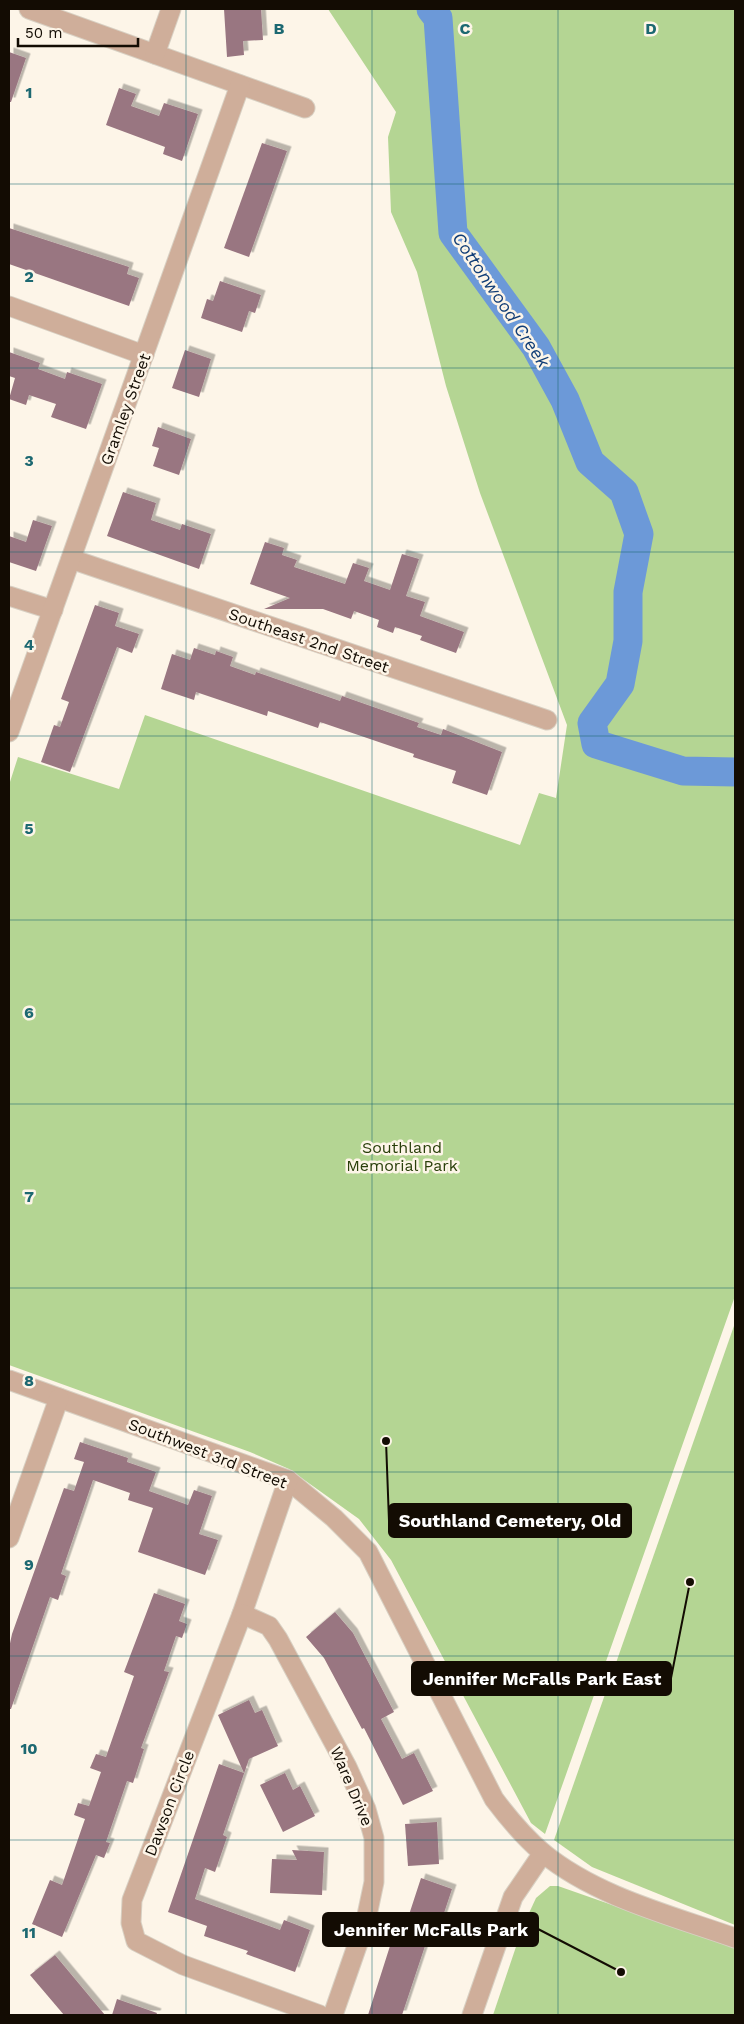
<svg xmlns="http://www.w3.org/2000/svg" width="744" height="2024" font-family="'Work Sans',sans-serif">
	<defs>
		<filter id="shadow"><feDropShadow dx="4.5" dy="-4.5" stdDeviation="0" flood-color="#0004"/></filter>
	</defs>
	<rect width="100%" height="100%" fill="#fdf5e8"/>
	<g fill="#b4d593">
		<path d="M328,9H735V1296L545,1834L531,1823L391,1560L359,1519L289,1469L250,1452L9,1365V785L18,757L119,789L145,715L520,845L539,793L556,798L567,725L480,493L446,386L417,272L391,212L388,137L396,112Z"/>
		<path d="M735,1323V1925L592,1867L554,1840Z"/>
		<path d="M550,1886H558L735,1948V2015H493L523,1926L536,1898Z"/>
	</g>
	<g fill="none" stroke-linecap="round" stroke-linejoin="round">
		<path stroke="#6c99d8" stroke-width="29" d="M431,9L438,18L453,233L536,347L565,400L590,462L624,492L639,534L628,592V641L620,684L592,723L596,744L683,771L735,772"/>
	</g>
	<g fill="#997681" filter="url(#shadow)">
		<path d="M224,9H261L263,40L243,41L244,55L227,57Z"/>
		<path d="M9,52L26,58L11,102H9Z"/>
		<path d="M119,88L136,94L131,106L159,116L164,103L198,114L182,161L163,154L165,147L106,125Z"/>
		<path d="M262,143L287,151L249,257L224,248Z"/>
		<path d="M9,228L129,267L127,274L139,278L129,306L9,264Z"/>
		<path d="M220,281L261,295L255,313L249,311L242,332L201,318L207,299L213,301Z"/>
		<path d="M185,350L211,359L199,397L172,388Z"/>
		<path d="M9,352L40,363L38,369L65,379L67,372L102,384L86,429L51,417L56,404L29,395L26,405L9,399L15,378L9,376Z"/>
		<path d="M158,427L191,439L179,475L153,466L159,448L152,446Z"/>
		<path d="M123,492L156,503L151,520L180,530L182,524L211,534L199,569L107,536Z"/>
		<path d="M33,520L52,526L36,571L9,562V536L26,542Z"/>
		<path d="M265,542L284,548L282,555L297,560L294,567L345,584L353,563L369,568L364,581L390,590L402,554L419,559L406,596L425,602L420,616L464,632L456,653L420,640L422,636L395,627L393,633L377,627L379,620L354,611L351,619L323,609H264L290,598L250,584Z"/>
		<path d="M95,605L119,613L115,626L139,634L132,653L117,647L70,772L41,762L54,725L60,727L69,702L61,699Z"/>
		<path d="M194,648L215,655L216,651L233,657L230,666L255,675L256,672L340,701L342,696L419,723L417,727L441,735L443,729L502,752L487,795L452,783L456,771L413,757L414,754L320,722L318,728L268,711L267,716L196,692L194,700L161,689L172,654L190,660Z"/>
		<path d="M80,1442L128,1458L127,1462L156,1472L149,1491L188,1505L194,1490L212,1496L199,1534L218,1540L205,1575L138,1552L153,1508L128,1500L130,1493L93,1480L61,1574L66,1576L58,1600L50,1597L11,1709H9V1648L12,1634L64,1488L74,1491L84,1462L74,1459Z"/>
		<path d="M154,1593L185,1604L179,1621L187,1624L182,1638L176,1636L164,1671L169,1672L141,1748L144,1749L133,1783L127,1781L106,1842L110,1843L104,1858L96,1855L62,1937L32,1924L50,1880L62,1885L85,1819L74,1815L78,1803L89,1806L101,1772L90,1768L96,1754L106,1757L134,1676L124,1672Z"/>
		<path d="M335,1612L353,1633L394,1712L381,1719L402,1759L414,1753L433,1791L403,1805L364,1728L362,1729L324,1658L306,1637Z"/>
		<path d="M249,1700L255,1713L262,1710L278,1746L249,1759L223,1835L227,1837L215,1872L205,1868L195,1899L280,1930L284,1920L310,1930L295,1972L246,1954L248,1951L204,1936L207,1926L168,1912L219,1764L244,1773L218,1715Z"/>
		<path d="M285,1773L293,1790L300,1786L315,1816L283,1832L260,1785Z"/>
		<path d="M437,1822L439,1864L408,1866L405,1824Z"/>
		<path d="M292,1850L324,1852L322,1895L270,1893L272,1859L297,1860Z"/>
		<path d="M421,1878L452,1889L440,1925L433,1922L402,2015H368L397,1924L405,1927Z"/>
		<path d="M55,1955L105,2015H64L30,1975Z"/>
		<path d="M117,1999L157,2013L156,2015H112Z"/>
	</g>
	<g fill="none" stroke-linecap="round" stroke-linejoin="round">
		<defs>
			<g id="minor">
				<path d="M29,9L305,108"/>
				<path d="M155,54L171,9"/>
				<path d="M9,306L144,355"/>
				<path d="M71,559L547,720"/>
				<path d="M9,596L53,610"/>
				<path d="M9,732L240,85"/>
				<path d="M9,1380L288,1480L334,1518L368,1552L494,1799C509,1819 524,1837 543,1853C597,1897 670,1915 735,1938"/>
				<path d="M288,1480L242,1614L132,1900L131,1923L136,1941L183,1965L320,2015"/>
				<path d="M9,1538L59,1398"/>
				<path d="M242,1614L269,1626L278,1639L347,1767L366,1809L374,1838V1882L366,1920L333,2015"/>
				<path d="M472,2015L513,1897L543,1853"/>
			</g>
		</defs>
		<use href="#minor" stroke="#d8d0c3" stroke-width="21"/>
		<use href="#minor" stroke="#cfae9a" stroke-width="19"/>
	</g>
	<path fill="none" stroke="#1c6871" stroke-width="1" stroke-opacity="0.55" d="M186,9V2015M372,9V2015M558,9V2015M9,184H735M9,368H735M9,552H735M9,736H735M9,920H735M9,1104H735M9,1288H735M9,1472H735M9,1656H735M9,1840H735"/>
	<g text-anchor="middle" stroke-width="5" stroke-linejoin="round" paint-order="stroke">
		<g font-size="16" fill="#130c03" stroke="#fdf5e8">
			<text transform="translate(125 409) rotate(-70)" y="6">Gramley Street</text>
			<text transform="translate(309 640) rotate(19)" y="6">Southeast 2nd Street</text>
			<text transform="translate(208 1453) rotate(21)" y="6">Southwest 3rd Street</text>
			<text transform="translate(352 1786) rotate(67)" y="6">Ware Drive</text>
			<text transform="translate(169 1803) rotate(-69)" y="6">Dawson Circle</text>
		</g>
		<g font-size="16" fill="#293f0a" stroke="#fdf5e8">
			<text x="402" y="1153">Southland<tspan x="402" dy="18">Memorial Park</tspan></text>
		</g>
		<g font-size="18" font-style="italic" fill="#113d76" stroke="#fdf5e8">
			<text transform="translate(501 300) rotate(56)" y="6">Cottonwood Creek</text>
		</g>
	</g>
	<g font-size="16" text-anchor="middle" font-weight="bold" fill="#1c6871" stroke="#fdf5e8" stroke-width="5" stroke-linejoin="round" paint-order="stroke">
		<text x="279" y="34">B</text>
		<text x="465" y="34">C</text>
		<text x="651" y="34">D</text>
		<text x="29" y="98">1</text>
		<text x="29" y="282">2</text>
		<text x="29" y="466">3</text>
		<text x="29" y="650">4</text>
		<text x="29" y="834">5</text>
		<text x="29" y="1018">6</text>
		<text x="29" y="1202">7</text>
		<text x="29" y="1386">8</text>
		<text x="29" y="1570">9</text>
		<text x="29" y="1754">10</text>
		<text x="29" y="1938">11</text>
	</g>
	<path fill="none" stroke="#130c03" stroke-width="2" d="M386 1441L389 1521M690 1582L671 1678M621 1972L538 1929"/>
	<g fill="#130c03" stroke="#fdf5e8" stroke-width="2">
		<circle cx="386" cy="1441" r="5"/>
		<circle cx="690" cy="1582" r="5"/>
		<circle cx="621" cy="1972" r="5"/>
	</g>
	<g fill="#130c03" stroke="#130c03" stroke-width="2">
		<rect x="389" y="1504" width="242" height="33" rx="5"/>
		<rect x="412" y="1662" width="259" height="33" rx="5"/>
		<rect x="323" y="1913" width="215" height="33" rx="5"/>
	</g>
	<g font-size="18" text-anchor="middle" font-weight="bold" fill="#fff">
		<text x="510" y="1527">Southland Cemetery, Old</text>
		<text x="542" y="1685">Jennifer McFalls Park East</text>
		<text x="431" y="1936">Jennifer McFalls Park</text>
	</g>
	<rect width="744" height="2024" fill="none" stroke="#130c03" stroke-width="20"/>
	<path d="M18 38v8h120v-8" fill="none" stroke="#130c03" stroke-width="2.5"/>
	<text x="25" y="38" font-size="15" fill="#130c03" stroke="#fdf5e8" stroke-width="4" paint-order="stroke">50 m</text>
</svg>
